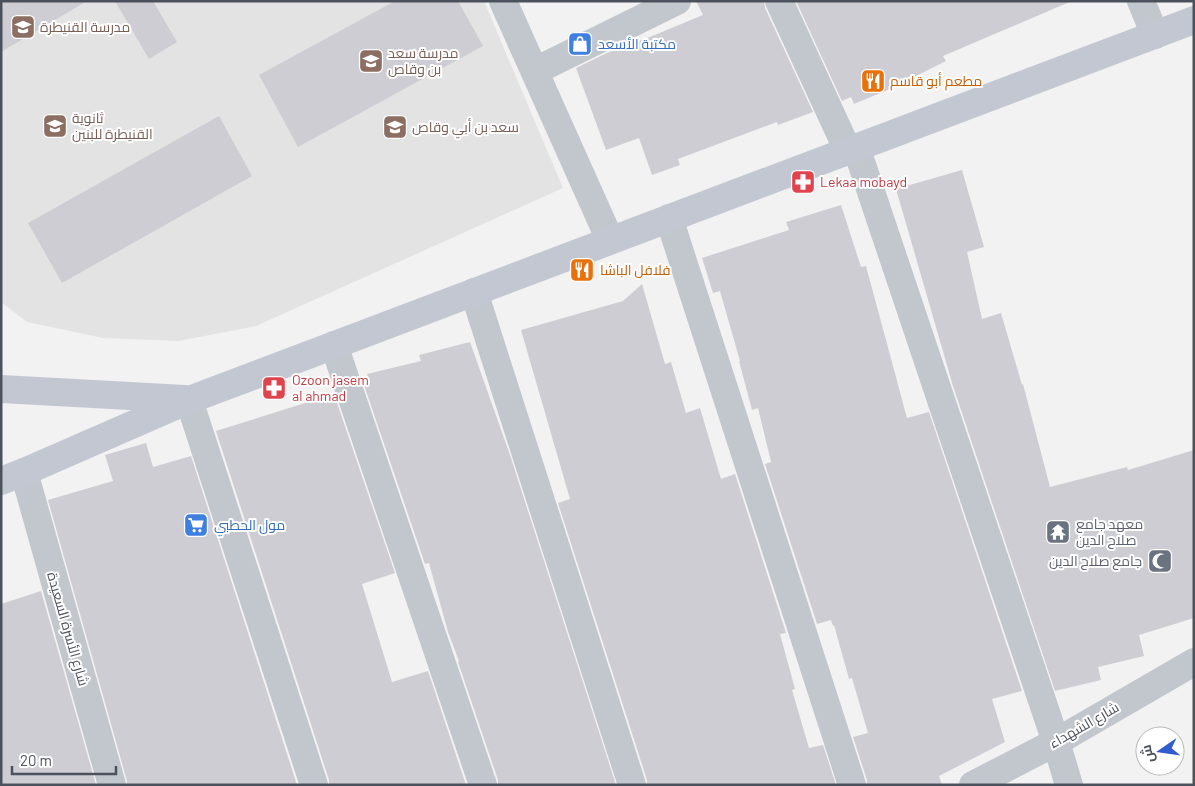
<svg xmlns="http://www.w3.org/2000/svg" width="1195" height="786" font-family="Barlow,Cairo,sans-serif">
	<rect width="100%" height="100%" fill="#f3f2f2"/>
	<path fill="#e4e3e3" d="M1,1H484L563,188L256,326L179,341L103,338L27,322L1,302Z"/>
	<g fill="#cdcdd3">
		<path d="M1,1H87L1,52Z"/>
		<path d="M115,1H153L177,42L149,59Z"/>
		<path d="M395,1H458L483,46L298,147L259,75Z"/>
		<path d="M696,1H764L765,8L813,112L778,125L777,122L678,159L680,165L652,175L639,138L606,150L576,68L607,53L650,37L703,15Z"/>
		<path d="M796,1H1072L943,56L946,61L914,77V79L854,104L851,97L842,101Z"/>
		<path d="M219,116L252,176L62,283L28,223Z"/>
		<path d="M962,170L984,247L967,252L982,319L1001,313L1022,385L1023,384L1050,487L1127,467L1128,470L1194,450V618L1139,635L1144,656L1098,667L1101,680L1055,691L953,386L896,189Z"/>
		<path d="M841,205L861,267L866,266L907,418L929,412L1022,691L992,699L1005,742L939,776L942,785H867V780L853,737L868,733L852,678L849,679L834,625L833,626L831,620L817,624L765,464L771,462L758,408L752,410L739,361H740L720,291L713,293L702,258L789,230L786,222Z"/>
		<path d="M642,284L665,364L671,362L686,413L700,408L721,479L735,474L786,633L780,634L795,689L792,690L809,748L823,745L836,785H647V780L558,503L570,499L521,330L623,301Z"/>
		<path d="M470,342L510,455L616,785H498V780L458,662L459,661L448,632L429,563L425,564L364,385L370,383L367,374L421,361L419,355Z"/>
		<path d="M334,394L395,573L362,584L392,682L428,671L466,785H329V780L216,431Z"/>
		<path d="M146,443L153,467L191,456L297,785H127V781L48,500L113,481L105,455Z"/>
		<path d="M41,591L96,785H1V604Z"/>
	</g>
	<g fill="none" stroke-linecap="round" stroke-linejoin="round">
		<g stroke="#c2c7ce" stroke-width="28">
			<path d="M503,1L610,240"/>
			<path d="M779,1L848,151"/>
			<path d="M1141,1L1155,35"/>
			<path d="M535,71L677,1"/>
			<path d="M856,147L1056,742L1069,785"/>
			<path d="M669,218L852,785"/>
			<path d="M474,292L632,785"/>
			<path d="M334,345L483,785"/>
			<path d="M189,400L314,785"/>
			<path d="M24,472L112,785"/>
			<path d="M973,785L1056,742L1194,662"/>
		</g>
		<g stroke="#c2c7d2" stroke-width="28">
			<path d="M1,389L185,399"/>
			<path d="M1,481L24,472L189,400L1194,20"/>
		</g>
	</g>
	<defs>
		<symbol id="school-square" viewBox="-11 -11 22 22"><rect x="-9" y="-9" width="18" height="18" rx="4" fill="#8d6e63" stroke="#fff"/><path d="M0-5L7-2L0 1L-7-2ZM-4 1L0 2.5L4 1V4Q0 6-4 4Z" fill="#fff"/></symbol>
		<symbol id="shop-square" viewBox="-11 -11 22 22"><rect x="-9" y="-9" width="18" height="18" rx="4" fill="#3f7fe0" stroke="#fff"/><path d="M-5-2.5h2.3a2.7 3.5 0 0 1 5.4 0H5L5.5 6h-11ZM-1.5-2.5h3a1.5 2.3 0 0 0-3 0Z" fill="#fff"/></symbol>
		<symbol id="restaurant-square" viewBox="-11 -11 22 22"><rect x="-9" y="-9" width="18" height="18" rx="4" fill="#e8710a" stroke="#fff"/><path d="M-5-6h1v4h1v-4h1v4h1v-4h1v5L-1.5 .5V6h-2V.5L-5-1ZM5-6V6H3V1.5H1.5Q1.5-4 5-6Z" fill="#fff"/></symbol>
		<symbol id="pharmacy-square" viewBox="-11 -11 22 22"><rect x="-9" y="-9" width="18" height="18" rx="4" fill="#e0444e" stroke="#fff"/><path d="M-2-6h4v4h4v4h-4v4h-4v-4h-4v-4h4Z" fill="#fff"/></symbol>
		<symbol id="supermarket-square" viewBox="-11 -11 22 22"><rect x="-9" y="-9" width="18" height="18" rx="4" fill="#3f7fe0" stroke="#fff"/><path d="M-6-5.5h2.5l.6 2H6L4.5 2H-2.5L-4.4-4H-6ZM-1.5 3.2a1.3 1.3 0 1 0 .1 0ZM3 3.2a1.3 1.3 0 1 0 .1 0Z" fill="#fff"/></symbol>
		<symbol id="temple-square" viewBox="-11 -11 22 22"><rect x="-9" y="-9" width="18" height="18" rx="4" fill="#6b7280" stroke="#fff"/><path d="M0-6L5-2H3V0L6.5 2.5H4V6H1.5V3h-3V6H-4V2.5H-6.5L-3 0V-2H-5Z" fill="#fff"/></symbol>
		<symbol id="mosque-square" viewBox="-11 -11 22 22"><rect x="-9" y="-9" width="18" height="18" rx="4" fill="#6b7280" stroke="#fff"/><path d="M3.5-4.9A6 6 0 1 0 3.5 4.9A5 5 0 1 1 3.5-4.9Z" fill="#fff"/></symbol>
	</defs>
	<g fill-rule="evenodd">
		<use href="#school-square" x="9" y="13" width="28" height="28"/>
		<use href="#shop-square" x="566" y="30" width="28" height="28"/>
		<use href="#school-square" x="357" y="47" width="28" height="28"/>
		<use href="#restaurant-square" x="859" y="67" width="28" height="28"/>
		<use href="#school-square" x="41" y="112" width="28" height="28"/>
		<use href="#school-square" x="381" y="113" width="28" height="28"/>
		<use href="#pharmacy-square" x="789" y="168" width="28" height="28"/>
		<use href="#restaurant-square" x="568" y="256" width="28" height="28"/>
		<use href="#pharmacy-square" x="260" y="374" width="28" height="28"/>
		<use href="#supermarket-square" x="182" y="511" width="28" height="28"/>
		<use href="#temple-square" x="1044" y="518" width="28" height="28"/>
		<use href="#mosque-square" x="1146" y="547" width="28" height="28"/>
	</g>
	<g text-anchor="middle" stroke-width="4" stroke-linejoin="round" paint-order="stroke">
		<g font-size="14" fill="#785e54" stroke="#fff" text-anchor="start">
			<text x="40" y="32">مدرسة القنيطرة</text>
			<text x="388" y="58">مدرسة سعد<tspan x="388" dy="16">بن وقاص</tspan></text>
			<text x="72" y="123">ثانوية<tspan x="72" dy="16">القنيطرة للبنين</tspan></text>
			<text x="412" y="132">سعد بن أبي وقاص</text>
		</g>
		<g font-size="14" fill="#366cbe" stroke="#fff" text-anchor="start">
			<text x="598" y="49">مكتبة الأسعد</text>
			<text x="214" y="530">مول الحطبي</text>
		</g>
		<g font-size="14" fill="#c56008" stroke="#fff" text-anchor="start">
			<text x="890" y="86">مطعم أبو قاسم</text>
			<text x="600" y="275">فلافل الباشا</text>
		</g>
		<g font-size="14" fill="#be3a42" stroke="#fff" text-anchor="start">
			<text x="820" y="187">Lekaa mobayd</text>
			<text x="292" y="385">Ozoon jasem<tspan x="292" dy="16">al ahmad</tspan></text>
		</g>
		<g font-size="14" fill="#5b616d" stroke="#fff" text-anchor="start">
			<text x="1076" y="529">معهد جامع<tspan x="1076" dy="16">صلاح الدين</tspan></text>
			<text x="1142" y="566" text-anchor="end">جامع صلاح الدين</text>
		</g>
		<g font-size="14" fill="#4c525d" stroke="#fff">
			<text transform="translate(68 629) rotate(74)" y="5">شارع الأسرة السعيدة</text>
			<text transform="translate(1084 725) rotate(-30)" y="5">شارع الشهداء</text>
		</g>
	</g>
	<rect width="1195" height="786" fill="none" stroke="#4c525d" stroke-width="5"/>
	<g transform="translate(1160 751) rotate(257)"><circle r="24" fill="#ffffff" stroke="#b7babe"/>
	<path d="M0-4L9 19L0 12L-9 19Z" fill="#315cce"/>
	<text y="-8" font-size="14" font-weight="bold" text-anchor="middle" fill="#4c525d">ش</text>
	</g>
	<path d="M12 766v8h104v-8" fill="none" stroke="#4c525d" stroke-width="2.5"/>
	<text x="20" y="766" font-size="15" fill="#4c525d" stroke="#ffffff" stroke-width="4" paint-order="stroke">20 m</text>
</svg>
